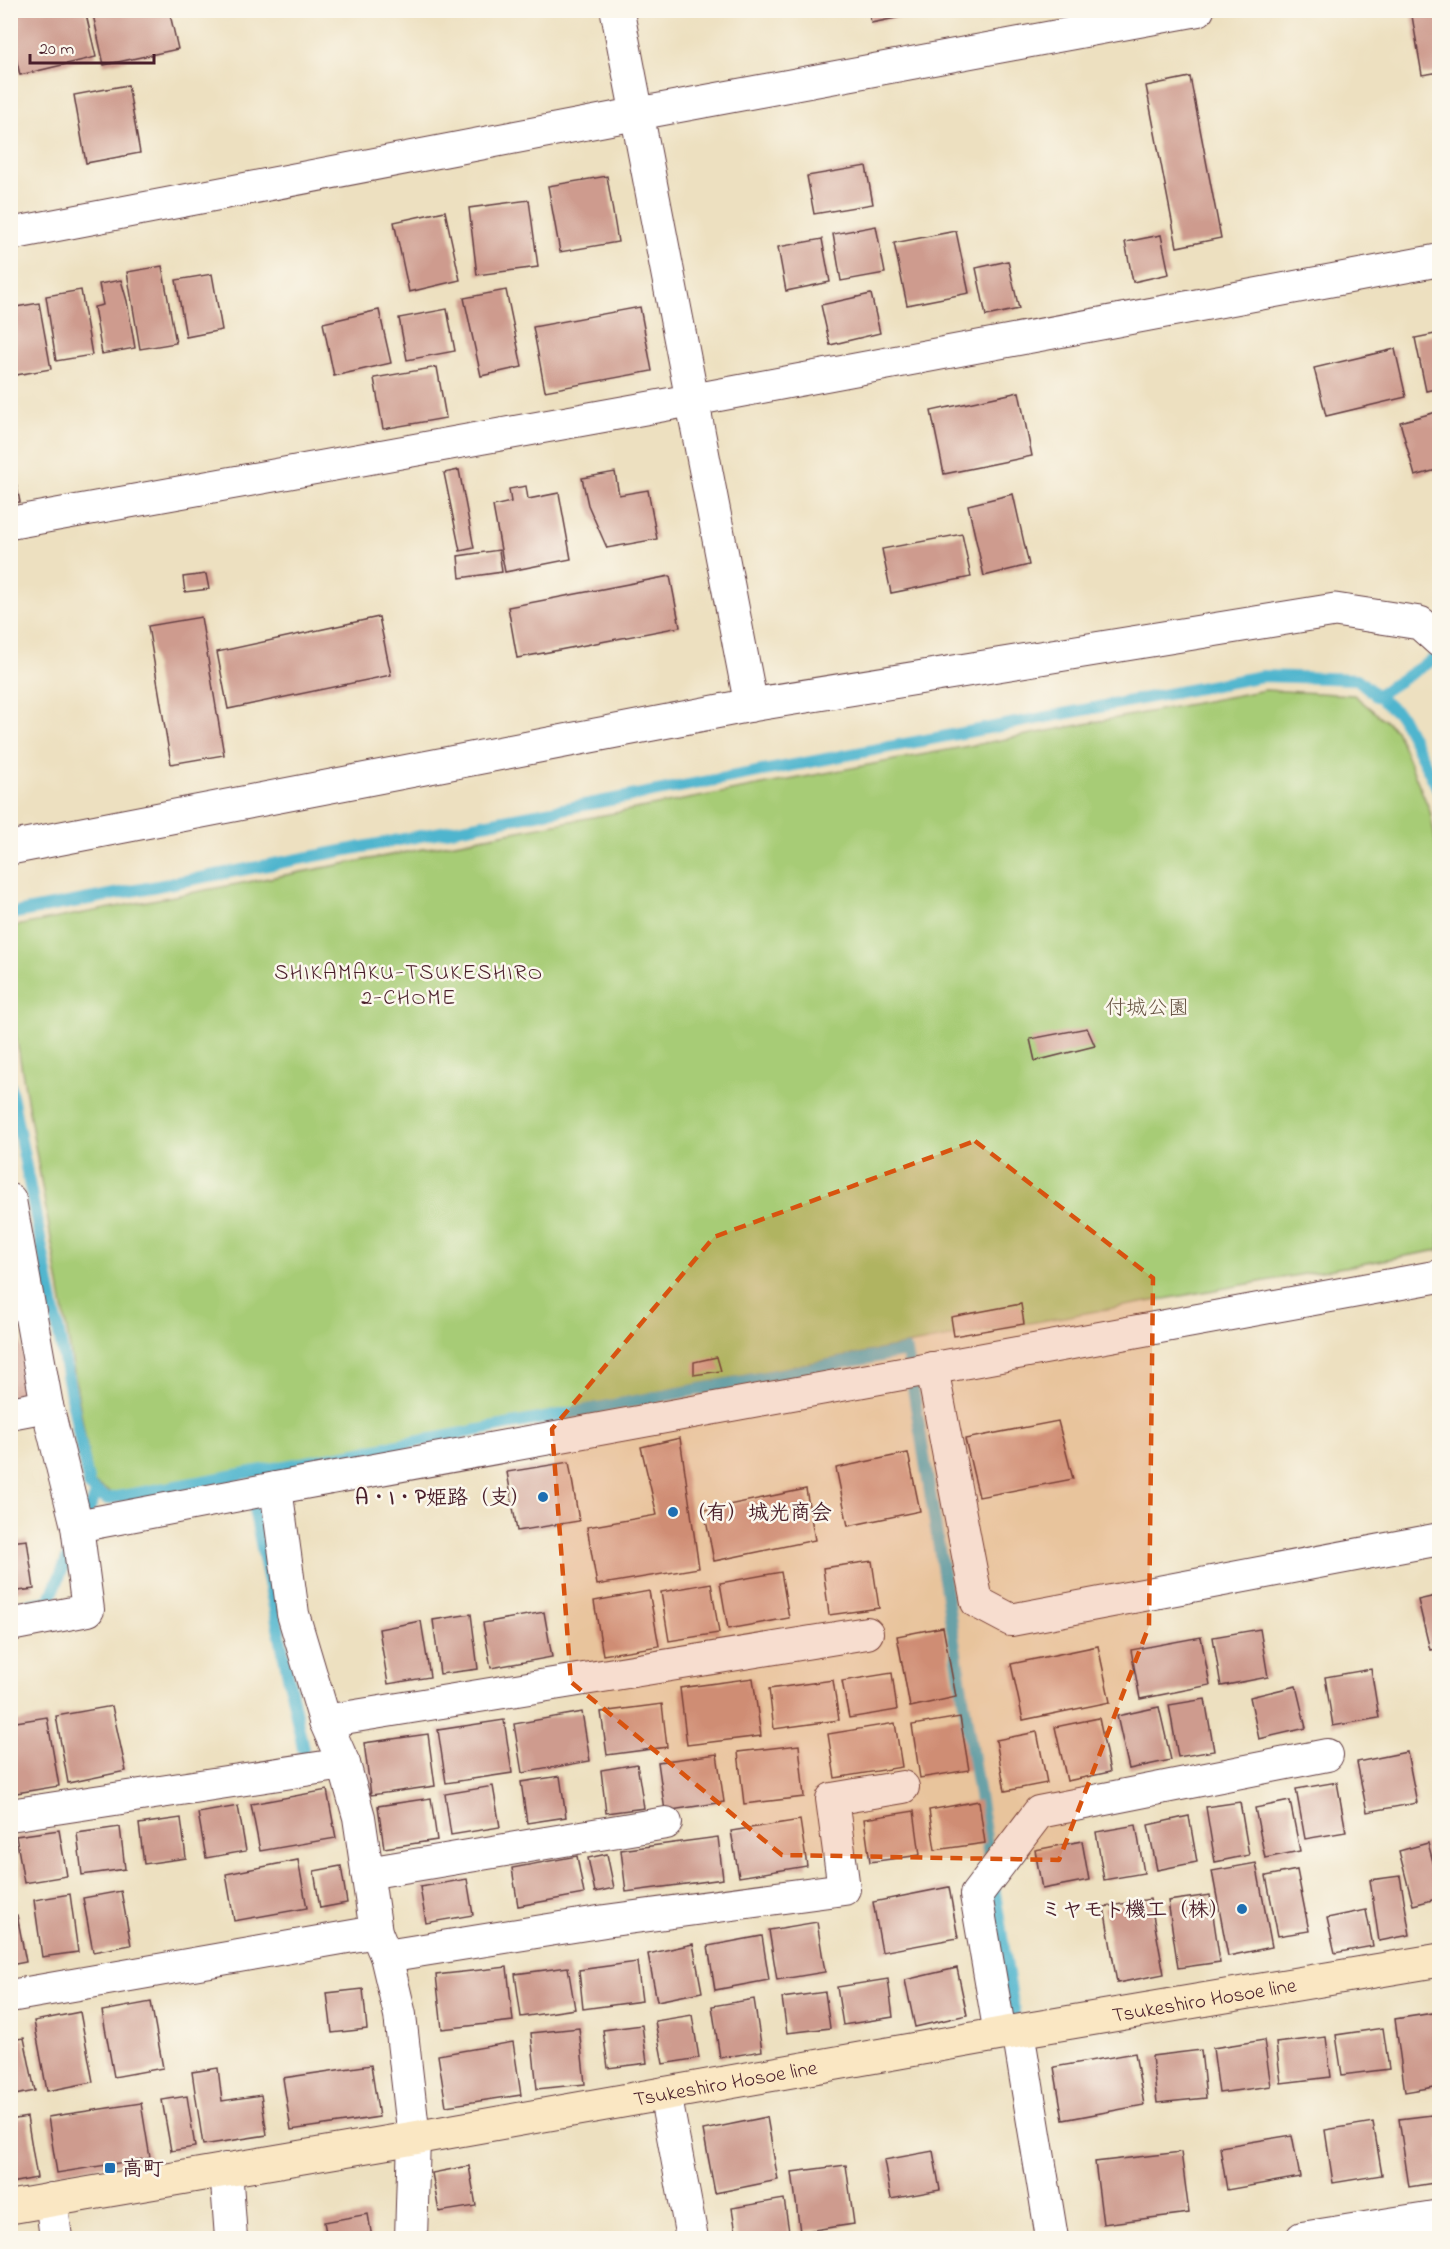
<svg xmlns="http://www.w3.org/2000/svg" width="1450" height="2249" font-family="'Indie Flower','Klee One',sans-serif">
	<rect width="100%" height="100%" fill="#fbf7ec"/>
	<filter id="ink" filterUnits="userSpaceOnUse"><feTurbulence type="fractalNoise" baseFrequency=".0167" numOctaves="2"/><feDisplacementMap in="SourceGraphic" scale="12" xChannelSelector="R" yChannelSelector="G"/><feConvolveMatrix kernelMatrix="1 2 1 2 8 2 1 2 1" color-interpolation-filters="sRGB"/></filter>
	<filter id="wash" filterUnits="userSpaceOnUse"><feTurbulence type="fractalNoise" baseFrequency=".008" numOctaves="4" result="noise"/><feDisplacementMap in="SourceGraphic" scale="24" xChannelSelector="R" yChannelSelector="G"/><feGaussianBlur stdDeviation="1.35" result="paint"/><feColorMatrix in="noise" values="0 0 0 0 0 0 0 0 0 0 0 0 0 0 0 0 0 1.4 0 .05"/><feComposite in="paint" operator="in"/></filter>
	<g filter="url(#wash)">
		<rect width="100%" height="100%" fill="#ede0c0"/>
		<path fill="#a7cc76" stroke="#787650" stroke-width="1.5" d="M1265,690L1354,695L1396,730L1430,811L1439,860V1250L906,1345L112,1494L93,1482L11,1007L10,927Z"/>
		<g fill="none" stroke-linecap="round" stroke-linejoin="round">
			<g stroke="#50b5ce" stroke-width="12">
				<path d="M1376,696L1440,655"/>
				<path d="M10,914L1262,676L1357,679L1401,716L1440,793"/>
				<path d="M10,1086L89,1486L106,1499L907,1351L1014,2011"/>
				<path d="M251,1494L303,1749"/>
				<path d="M83,1523L97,1492"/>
				<path d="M10,1608L49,1601L72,1547"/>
			</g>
		</g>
		<g id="blocks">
			<g fill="#ce9b8e">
				<path d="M25,10H85L96,57L20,75L10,32V14Z"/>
				<path d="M92,10H169L178,49L104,65Z"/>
				<path d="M869,10H926V12L871,23Z"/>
				<path d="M1411,10H1440V72L1422,75Z"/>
				<path d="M1190,77L1221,238L1177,247L1146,86Z"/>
				<path d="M128,85L140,153L86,163L74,95Z"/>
				<path d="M866,166L873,204L814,214L807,176Z"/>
				<path d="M607,176L618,242L560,252L548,186Z"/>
				<path d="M529,200L538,267L477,275L469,208Z"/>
				<path d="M445,211L460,280L409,292L394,222Z"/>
				<path d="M876,226L885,273L841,281L833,234Z"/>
				<path d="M956,231L969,293L907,305L894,243Z"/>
				<path d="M1161,235L1169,274L1133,282L1125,242Z"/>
				<path d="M822,239L830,282L786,291L778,247Z"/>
				<path d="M1008,261L1019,309L986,316L976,268Z"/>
				<path d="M162,266L176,343L140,349L127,272Z"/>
				<path d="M212,274L222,330L186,337L176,280Z"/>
				<path d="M121,280L127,301L135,348L102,354L94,307L103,305L99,284Z"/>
				<path d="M81,290L92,355L56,361L46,296Z"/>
				<path d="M506,290L522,367L481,376L464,298Z"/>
				<path d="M871,294L880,333L830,345L821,305Z"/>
				<path d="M39,303L51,369L10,376V308Z"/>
				<path d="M640,307L652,371L545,391L533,327Z"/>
				<path d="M447,309L455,351L407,360L399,318Z"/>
				<path d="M379,310L391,363L334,376L323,323Z"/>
				<path d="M1440,333V388L1426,391L1415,338Z"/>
				<path d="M1395,349L1406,397L1326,416L1314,368Z"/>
				<path d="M437,367L446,418L383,429L374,378Z"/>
				<path d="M1019,392L1032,456L944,474L931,411Z"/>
				<path d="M1440,411V469L1415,476L1400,422Z"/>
				<path d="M10,453L20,502L10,503Z"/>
				<path d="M459,470L474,548L460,551L444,473Z"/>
				<path d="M615,472L619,495L648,490L657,539L607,548L588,505L582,478Z"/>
				<path d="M526,486L528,499L559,493L571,559L505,572L493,506L511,502L509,489Z"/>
				<path d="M1013,494L1029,565L984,576L968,505Z"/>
				<path d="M962,534L971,577L891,593L882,549Z"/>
				<path d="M499,550L502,572L460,578L458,556Z"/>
				<path d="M206,574L209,589L185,592L183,577Z"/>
				<path d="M670,576L680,627L517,658L508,607Z"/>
				<path d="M201,617L224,755L171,764L148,626Z"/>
				<path d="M379,617L391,675L228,709L217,652Z"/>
				<path d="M1087,1028L1095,1046L1035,1061L1030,1039Z"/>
				<path d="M12,1294L31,1396L10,1400V1295Z"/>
				<path d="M1021,1304L1024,1324L954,1336L951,1317Z"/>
				<path d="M717,1357L721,1371L694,1375V1362Z"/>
				<path d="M1058,1421L1073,1479L979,1497L965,1439Z"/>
				<path d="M680,1438L699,1568L597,1585L587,1527L657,1515L641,1447Z"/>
				<path d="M908,1453L920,1511L848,1526L836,1468Z"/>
				<path d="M569,1462L579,1521L517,1531L507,1472Z"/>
				<path d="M806,1489L815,1540L714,1561L704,1510Z"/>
				<path d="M27,1540L34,1589L10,1592V1542Z"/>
				<path d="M872,1561L879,1608L829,1615L823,1568Z"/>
				<path d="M781,1572L789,1618L728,1629L720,1583Z"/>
				<path d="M711,1583L719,1633L669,1641L661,1592Z"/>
				<path d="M649,1591L659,1646L603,1655L594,1601Z"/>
				<path d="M1440,1595V1648L1430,1650L1418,1600Z"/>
				<path d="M544,1612L552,1657L491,1668L483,1623Z"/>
				<path d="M471,1614L478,1669L440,1674L433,1620Z"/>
				<path d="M421,1621L430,1677L388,1684L379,1629Z"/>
				<path d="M943,1627L956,1697L910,1707L897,1636Z"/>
				<path d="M1260,1629L1268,1677L1221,1686L1213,1637Z"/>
				<path d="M1201,1637L1210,1685L1140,1699L1131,1650Z"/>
				<path d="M1098,1646L1110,1702L1023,1720L1011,1664Z"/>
				<path d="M1371,1669L1379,1718L1333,1726L1325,1677Z"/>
				<path d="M892,1673L897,1710L849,1718L842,1681Z"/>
				<path d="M753,1678L761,1736L687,1745L680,1688Z"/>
				<path d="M833,1680L839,1720L774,1729L769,1689Z"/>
				<path d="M1296,1686L1306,1728L1259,1739L1250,1697Z"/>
				<path d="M1205,1699L1214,1751L1178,1757L1169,1705Z"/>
				<path d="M662,1704L667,1747L607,1755L601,1712Z"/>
				<path d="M112,1706L126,1771L68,1783L56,1716Z"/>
				<path d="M1159,1707L1171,1760L1129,1769L1117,1716Z"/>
				<path d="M582,1712L590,1761L522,1773L514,1724Z"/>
				<path d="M47,1717L59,1786L10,1794V1723Z"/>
				<path d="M960,1717L969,1770L920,1778L912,1725Z"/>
				<path d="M1099,1718L1110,1772L1067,1781L1055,1727Z"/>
				<path d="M504,1720L512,1773L446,1783L438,1730Z"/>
				<path d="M895,1723L902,1767L835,1778L828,1734Z"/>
				<path d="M1037,1732L1047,1783L1005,1791L996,1740Z"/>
				<path d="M428,1734L435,1786L371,1795L364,1743Z"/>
				<path d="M799,1745L804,1797L744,1804L738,1752Z"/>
				<path d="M1407,1752L1417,1803L1367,1812L1357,1762Z"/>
				<path d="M717,1754L724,1802L665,1811L658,1762Z"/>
				<path d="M637,1764L644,1808L606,1813L601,1770Z"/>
				<path d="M560,1776L566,1817L527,1823L521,1782Z"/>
				<path d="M1337,1782L1346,1832L1305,1839L1296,1789Z"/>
				<path d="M493,1786L500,1827L451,1835L445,1794Z"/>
				<path d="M327,1790L336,1838L260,1851L251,1804Z"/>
				<path d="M431,1798L437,1840L384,1848L378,1806Z"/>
				<path d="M979,1801L985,1843L935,1850L929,1810Z"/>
				<path d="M1290,1801L1300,1851L1265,1858L1255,1808Z"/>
				<path d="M1240,1802L1249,1855L1215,1862L1206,1807Z"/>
				<path d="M238,1806L246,1851L206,1858L198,1813Z"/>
				<path d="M914,1811L920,1855L870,1862L864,1819Z"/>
				<path d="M1189,1816L1197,1862L1157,1870L1148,1825Z"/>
				<path d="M181,1818L186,1858L144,1864L139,1824Z"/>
				<path d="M800,1820L807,1866L739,1877L731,1831Z"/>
				<path d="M1136,1825L1144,1873L1104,1880L1096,1832Z"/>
				<path d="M120,1827L125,1869L82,1875L77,1833Z"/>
				<path d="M59,1830L67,1876L24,1883L16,1836Z"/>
				<path d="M718,1837L723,1879L626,1892L621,1850Z"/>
				<path d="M1082,1841L1089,1880L1042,1889L1035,1850Z"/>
				<path d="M1428,1843L1440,1888V1898L1413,1905L1399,1851Z"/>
				<path d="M607,1854L614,1888L595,1892L588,1858Z"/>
				<path d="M577,1856L584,1894L518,1906L512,1868Z"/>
				<path d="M298,1860L307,1908L234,1921L226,1874Z"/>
				<path d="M1256,1863L1272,1947L1228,1956L1212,1871Z"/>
				<path d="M341,1866L347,1903L320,1908L314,1871Z"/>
				<path d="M1297,1870L1309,1931L1278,1936L1266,1876Z"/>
				<path d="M1400,1876L1410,1935L1379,1941L1370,1880Z"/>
				<path d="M467,1879L473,1915L426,1923L420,1887Z"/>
				<path d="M949,1887L958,1938L882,1952L873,1902Z"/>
				<path d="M121,1891L131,1945L93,1952L83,1898Z"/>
				<path d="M70,1894L78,1952L42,1957L34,1900Z"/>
				<path d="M1210,1895L1220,1962L1178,1968L1168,1901Z"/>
				<path d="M1150,1899L1164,1974L1117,1983L1104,1907Z"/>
				<path d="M1366,1910L1373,1946L1335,1953L1327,1918Z"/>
				<path d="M17,1915L26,1962L10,1965V1916Z"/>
				<path d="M817,1922L825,1972L777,1980L769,1930Z"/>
				<path d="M762,1936L769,1980L715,1990L708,1946Z"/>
				<path d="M693,1944L702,1992L657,2001L648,1954Z"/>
				<path d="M637,1962L642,2001L583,2009L579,1970Z"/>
				<path d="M507,1967L513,2021L442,2029L436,1975Z"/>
				<path d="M568,1967L575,2009L521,2017L515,1974Z"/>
				<path d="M957,1968L967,2015L915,2027L905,1980Z"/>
				<path d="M888,1979L893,2017L843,2025L837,1987Z"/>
				<path d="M363,1989L367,2029L332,2033L327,1993Z"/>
				<path d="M825,1992L830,2028L787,2033L782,1998Z"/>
				<path d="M754,1999L762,2051L720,2058L712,2006Z"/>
				<path d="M151,2002L163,2068L114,2077L102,2011Z"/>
				<path d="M80,2012L93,2082L47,2091L34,2021Z"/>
				<path d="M1440,2012V2086L1405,2092L1395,2019Z"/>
				<path d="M692,2015L699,2058L663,2064L655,2021Z"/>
				<path d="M642,2025L647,2063L608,2068L603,2030Z"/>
				<path d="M579,2028L585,2084L537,2089L531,2033Z"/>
				<path d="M1383,2028L1389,2069L1342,2075L1336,2035Z"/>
				<path d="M1326,2037L1331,2077L1281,2083L1276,2043Z"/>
				<path d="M24,2038L35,2091L10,2096V2040Z"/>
				<path d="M1264,2040L1271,2086L1219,2093L1213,2048Z"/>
				<path d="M513,2042L521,2095L446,2106L438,2055Z"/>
				<path d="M1201,2050L1206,2098L1157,2103L1152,2056Z"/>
				<path d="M1135,2053L1144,2105L1063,2120L1054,2067Z"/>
				<path d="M371,2065L379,2117L291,2130L283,2078Z"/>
				<path d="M218,2068L222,2101L261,2095L267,2135L203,2145L192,2072Z"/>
				<path d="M187,2096L195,2147L171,2151L162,2100Z"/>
				<path d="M141,2103L150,2158L57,2173L48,2117Z"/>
				<path d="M1440,2114V2182L1409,2187L1399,2119Z"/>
				<path d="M27,2117L37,2178L10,2183V2120Z"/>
				<path d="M767,2117L778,2180L715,2193L703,2130Z"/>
				<path d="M1373,2122L1382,2175L1333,2183L1325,2130Z"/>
				<path d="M1292,2135L1300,2177L1227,2190L1220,2147Z"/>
				<path d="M933,2151L940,2190L891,2199L884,2160Z"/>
				<path d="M1181,2152L1189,2213L1103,2224L1095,2162Z"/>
				<path d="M846,2165L854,2224L800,2232L792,2172Z"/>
				<path d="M469,2166L476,2206L439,2212L432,2173Z"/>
				<path d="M784,2199L790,2238H737L732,2208Z"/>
				<path d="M368,2214L372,2238H327L324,2222Z"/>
			</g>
		</g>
	</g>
	<g filter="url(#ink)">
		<use href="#blocks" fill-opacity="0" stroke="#623c41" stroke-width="1.5"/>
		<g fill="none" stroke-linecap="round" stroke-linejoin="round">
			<defs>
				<g id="minor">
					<path d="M10,234L636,114L1198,10"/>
					<path d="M10,523L692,400L1440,260"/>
					<path d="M10,1200L47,1406L77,1526L276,1488L1440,1276"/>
					<path d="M932,1368L977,1602L1011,1620L1440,1539"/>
					<path d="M10,1413L47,1406"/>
					<path d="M276,1488L293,1614L325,1721L344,1764L359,1817L376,1932L386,1956L400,2015L414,2138L411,2238"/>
					<path d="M10,1625L88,1610L77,1526"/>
					<path d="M325,1721L867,1633"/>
					<path d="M10,1815L344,1764"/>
					<path d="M367,1873L666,1823"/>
					<path d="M386,1956L605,1921L844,1889L832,1799L903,1787"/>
					<path d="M10,1996L376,1932"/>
					<path d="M1018,2031L1052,2238"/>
					<path d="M1000,2034L976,1895L1039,1812L1327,1755"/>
					<path d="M665,2093L692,2238"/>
					<path d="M226,2169L231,2238"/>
					<path d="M51,2199L56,2238"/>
					<path d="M1302,2238L1440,2216"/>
				</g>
				<g id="tertiary">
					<path d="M617,10L751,705"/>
					<path d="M10,848L751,705L1335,610L1420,623L1440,641"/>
				</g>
				<g id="secondary">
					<path id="s1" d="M10,2207L414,2138L1018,2031L1440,1960"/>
				</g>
			</defs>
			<use href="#minor" stroke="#623c41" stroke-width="34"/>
			<use href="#tertiary" stroke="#623c41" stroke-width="35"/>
			<use href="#secondary" stroke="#623c41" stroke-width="35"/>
			<use href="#minor" stroke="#fff" stroke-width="32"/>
			<use href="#tertiary" stroke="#fff" stroke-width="33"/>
			<use href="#secondary" stroke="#fae7c3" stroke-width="33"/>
		</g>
	</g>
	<path fill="#d8530f" fill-opacity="0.2" stroke="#d8530f" stroke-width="4.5" stroke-dasharray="12 8" stroke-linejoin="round" d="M975,1141L1153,1278L1149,1626L1059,1860L782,1855L571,1682L552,1429L714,1237Z"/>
	<g fill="#1f6fb2" stroke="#fbf7ec" stroke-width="2">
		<circle cx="543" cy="1497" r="6"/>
		<circle cx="673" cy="1512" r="6"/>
		<circle cx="1242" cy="1909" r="6"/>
		<rect x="104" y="2162" width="12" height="12" rx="3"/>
	</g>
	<g text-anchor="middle" stroke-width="5" stroke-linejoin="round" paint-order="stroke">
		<g font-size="21" fill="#665342" stroke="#fbf7ec">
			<text x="1147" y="1014">付城公園</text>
		</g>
		<g font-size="21" font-weight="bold" fill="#4a1f2b" stroke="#fbf7ec" text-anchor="end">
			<text x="531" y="1504">A・I・P姫路（支）</text>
			<text x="685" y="1519" text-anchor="start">（有）城光商会</text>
			<text x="1230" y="1916">ミヤモト機工（株）</text>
			<text x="122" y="2175" text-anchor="start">高町</text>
		</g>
		<g font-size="21" fill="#4a1f2b" stroke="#fbf7ec">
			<text dy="7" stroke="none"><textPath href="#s1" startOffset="1212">Tsukeshiro Hosoe line</textPath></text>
			<text dy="7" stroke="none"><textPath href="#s1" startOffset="726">Tsukeshiro Hosoe line</textPath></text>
		</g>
		<g font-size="22" letter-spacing="1.5" fill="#4a1f2b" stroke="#fbf7ec">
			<text x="409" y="979">SHIKAMAKU-TSUKESHIRO<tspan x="409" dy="25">2-CHOME</tspan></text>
		</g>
	</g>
	<rect width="1450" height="2249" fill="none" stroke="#fbf7ec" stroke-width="36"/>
	<path d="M30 54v9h124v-9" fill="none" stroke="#4a1f2b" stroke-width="3"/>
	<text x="39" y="54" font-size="18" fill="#4a1f2b" stroke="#fbf7ec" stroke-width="4.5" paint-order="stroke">20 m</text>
</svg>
